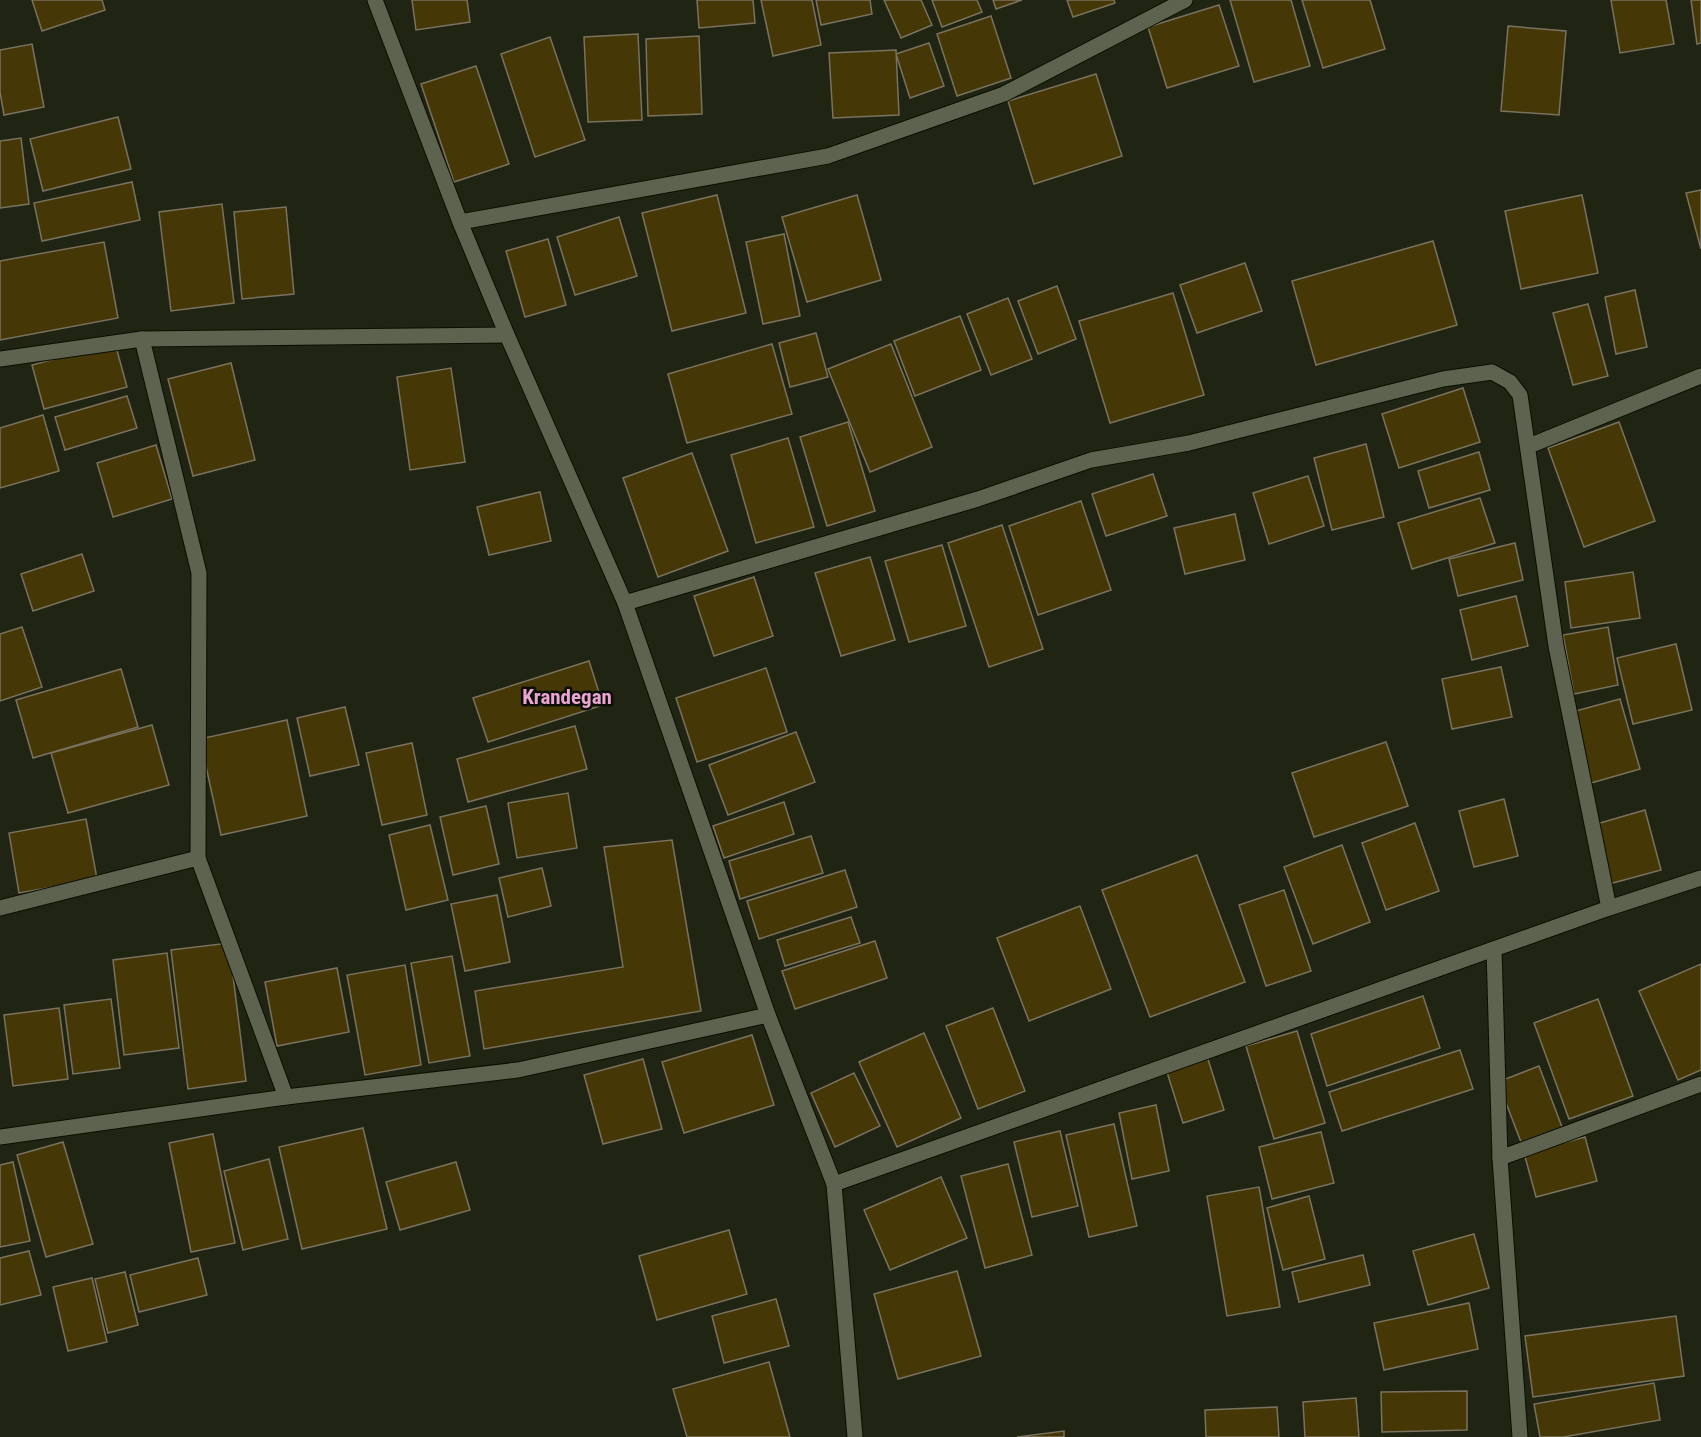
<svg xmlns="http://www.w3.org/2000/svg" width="1701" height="1437" font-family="'Roboto Condensed',sans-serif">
	<rect width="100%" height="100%" fill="#202513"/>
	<g fill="#453706" stroke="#79725e" stroke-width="1.5">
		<path d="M32,0H102L105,10L42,31Z"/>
		<path d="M412,0H467L470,22L416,30Z"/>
		<path d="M697,0H753L755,23L699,28Z"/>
		<path d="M761,0H812L821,45L773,56Z"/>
		<path d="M816,0H870L872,14L821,25Z"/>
		<path d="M884,0H921L932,25L901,38Z"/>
		<path d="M932,0H977L982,12L942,27Z"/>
		<path d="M993,0H1022L996,9Z"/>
		<path d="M1067,0H1114L1115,3L1073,17Z"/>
		<path d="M1230,0H1291L1310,66L1254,82Z"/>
		<path d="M1302,0H1370L1385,49L1323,68Z"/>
		<path d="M1611,0H1666L1674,44L1620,53Z"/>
		<path d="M1691,0H1701V43L1697,44Z"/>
		<path d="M1219,5L1239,66L1167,88L1148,27Z"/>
		<path d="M991,16L1011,78L957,96L937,34Z"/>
		<path d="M1508,26L1566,31L1559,115L1501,111Z"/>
		<path d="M638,34L642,120L588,122L584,37Z"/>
		<path d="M699,36L702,114L648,116L646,39Z"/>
		<path d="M550,37L585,140L535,157L501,54Z"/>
		<path d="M929,43L944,86L910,98L896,54Z"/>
		<path d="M32,44L44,107L4,115L0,92V50Z"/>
		<path d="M896,50L899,115L833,118L829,53Z"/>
		<path d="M476,66L509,164L454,182L421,84Z"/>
		<path d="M1096,74L1122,156L1034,184L1008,101Z"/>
		<path d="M118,117L131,169L43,191L30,139Z"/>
		<path d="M21,138L29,204L0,208V141Z"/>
		<path d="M132,182L140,220L42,241L34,203Z"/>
		<path d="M1701,190V249L1686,193Z"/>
		<path d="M717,195L746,313L672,331L642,213Z"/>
		<path d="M857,195L881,280L807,302L782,217Z"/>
		<path d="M1582,195L1598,273L1521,289L1505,211Z"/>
		<path d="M222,204L234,303L171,311L159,212Z"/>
		<path d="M286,207L294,294L242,299L234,212Z"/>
		<path d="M619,217L637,276L575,295L557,237Z"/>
		<path d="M784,234L800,316L763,324L746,242Z"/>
		<path d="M548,239L566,305L525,317L506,251Z"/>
		<path d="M1433,241L1457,325L1316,365L1292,281Z"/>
		<path d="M104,242L118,318L0,340V261Z"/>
		<path d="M1245,263L1262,311L1197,333L1180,285Z"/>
		<path d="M1057,286L1076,339L1038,354L1018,301Z"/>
		<path d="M1635,290L1647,347L1616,354L1605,297Z"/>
		<path d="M1173,293L1204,395L1110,423L1079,321Z"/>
		<path d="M1008,298L1032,359L991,375L967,314Z"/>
		<path d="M1588,304L1608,376L1573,385L1553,313Z"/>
		<path d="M960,316L981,370L915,396L894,341Z"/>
		<path d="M816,333L828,377L790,387L779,343Z"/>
		<path d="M115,343L127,387L44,409L32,365Z"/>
		<path d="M772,344L792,414L687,443L668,374Z"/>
		<path d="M891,344L932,447L870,472L828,369Z"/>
		<path d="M231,363L255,460L193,476L168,379Z"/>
		<path d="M451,368L465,462L410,470L397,377Z"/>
		<path d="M1463,388L1480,442L1399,468L1382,414Z"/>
		<path d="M127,396L137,428L65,450L55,417Z"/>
		<path d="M43,415L59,471L0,488V428Z"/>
		<path d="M848,422L875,511L827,526L800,437Z"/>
		<path d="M1619,422L1655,521L1584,547L1548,448Z"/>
		<path d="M788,438L814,527L756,543L731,455Z"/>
		<path d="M1366,444L1384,517L1332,530L1314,458Z"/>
		<path d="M156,445L172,499L113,517L97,463Z"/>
		<path d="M1479,452L1490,490L1429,508L1418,471Z"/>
		<path d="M692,453L728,551L658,577L623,478Z"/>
		<path d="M1153,474L1167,516L1106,536L1092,494Z"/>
		<path d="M1308,476L1324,526L1269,544L1253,493Z"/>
		<path d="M540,492L551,541L489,555L477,507Z"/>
		<path d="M1480,498L1495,543L1412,569L1398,523Z"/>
		<path d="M1081,501L1111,590L1038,615L1009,526Z"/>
		<path d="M1235,514L1245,560L1185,574L1174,528Z"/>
		<path d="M1002,525L1043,649L989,667L948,543Z"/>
		<path d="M1515,543L1523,580L1458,596L1449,559Z"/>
		<path d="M942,545L966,626L909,642L885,561Z"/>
		<path d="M82,554L94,591L33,611L21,574Z"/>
		<path d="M870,557L895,640L841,656L815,573Z"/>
		<path d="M1633,572L1640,618L1571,628L1565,582Z"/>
		<path d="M754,577L773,636L714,656L694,596Z"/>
		<path d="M1516,596L1528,646L1472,660L1460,610Z"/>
		<path d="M22,627L42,687L0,701V634Z"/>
		<path d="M1608,627L1618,685L1574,694L1563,635Z"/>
		<path d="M1676,644L1692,710L1633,724L1617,658Z"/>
		<path d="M589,661L603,705L488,742L473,698Z"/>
		<path d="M1501,667L1512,717L1452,729L1442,679Z"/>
		<path d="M766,668L787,732L697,762L676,698Z"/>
		<path d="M121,669L138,727L33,758L16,700Z"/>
		<path d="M1620,699L1640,769L1591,783L1572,712Z"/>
		<path d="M345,707L359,765L310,776L297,718Z"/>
		<path d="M287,720L307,816L221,835L200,739Z"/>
		<path d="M152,725L169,785L68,813L51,753Z"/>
		<path d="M575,726L587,769L468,802L457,759Z"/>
		<path d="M796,732L815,782L728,815L709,765Z"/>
		<path d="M1386,742L1408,806L1314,837L1292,773Z"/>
		<path d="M412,743L427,815L382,825L366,753Z"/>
		<path d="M568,793L577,848L517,858L508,803Z"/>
		<path d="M1504,799L1518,856L1474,867L1459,811Z"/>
		<path d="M784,802L794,834L724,858L713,826Z"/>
		<path d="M486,806L499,864L453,875L440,817Z"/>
		<path d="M1645,810L1661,870L1609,884L1593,825Z"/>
		<path d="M86,819L97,879L19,893L9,833Z"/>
		<path d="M1415,823L1439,891L1386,910L1362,843Z"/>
		<path d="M430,825L448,900L406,910L389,835Z"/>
		<path d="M811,836L823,873L740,899L729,861Z"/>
		<path d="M672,840L701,1011L484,1049L475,991L623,967L604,847Z"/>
		<path d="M1342,845L1370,922L1313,944L1284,867Z"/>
		<path d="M1197,855L1245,982L1150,1017L1102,890Z"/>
		<path d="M542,868L551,906L508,917L499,878Z"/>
		<path d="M845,870L857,907L759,939L747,901Z"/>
		<path d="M1284,890L1311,971L1266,986L1239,905Z"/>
		<path d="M497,895L510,962L465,971L451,904Z"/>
		<path d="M1080,906L1111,989L1029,1021L997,938Z"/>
		<path d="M851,917L860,943L785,966L777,940Z"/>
		<path d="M875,941L887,978L795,1009L782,971Z"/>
		<path d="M229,943L246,1081L188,1089L171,950Z"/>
		<path d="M167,953L179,1048L124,1055L113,960Z"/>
		<path d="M452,956L470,1056L429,1063L411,963Z"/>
		<path d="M1701,964V1070L1678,1080L1639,991Z"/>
		<path d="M405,965L421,1065L365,1075L347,975Z"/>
		<path d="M337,968L349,1032L277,1046L265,982Z"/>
		<path d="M1423,996L1440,1048L1327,1086L1311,1034Z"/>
		<path d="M111,999L120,1068L73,1074L64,1005Z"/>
		<path d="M1598,999L1633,1096L1569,1119L1534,1023Z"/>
		<path d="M59,1008L68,1079L13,1086L4,1015Z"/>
		<path d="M993,1008L1025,1091L978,1109L946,1026Z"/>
		<path d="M1297,1031L1325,1123L1274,1139L1246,1046Z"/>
		<path d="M924,1033L961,1118L897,1147L859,1062Z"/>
		<path d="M752,1035L774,1105L684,1133L662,1062Z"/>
		<path d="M1460,1050L1473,1089L1342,1131L1329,1092Z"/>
		<path d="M1207,1056L1224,1110L1183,1123L1166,1069Z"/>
		<path d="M643,1059L662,1129L603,1144L584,1075Z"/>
		<path d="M1539,1066L1562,1127L1521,1142L1498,1082Z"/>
		<path d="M854,1073L880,1126L835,1147L811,1093Z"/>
		<path d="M1156,1105L1169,1171L1132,1179L1119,1113Z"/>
		<path d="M1114,1124L1137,1226L1089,1237L1066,1135Z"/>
		<path d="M363,1128L387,1229L302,1249L279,1147Z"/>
		<path d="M1060,1131L1078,1206L1032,1217L1014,1142Z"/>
		<path d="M1321,1132L1334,1183L1272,1199L1259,1147Z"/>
		<path d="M213,1134L235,1243L191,1252L169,1143Z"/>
		<path d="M1585,1137L1597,1181L1536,1197L1524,1153Z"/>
		<path d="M63,1142L93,1244L46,1257L17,1155Z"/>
		<path d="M269,1159L288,1239L243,1250L224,1171Z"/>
		<path d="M13,1162L30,1241L0,1247V1165Z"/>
		<path d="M456,1162L470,1210L400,1230L386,1182Z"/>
		<path d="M1008,1164L1032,1255L985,1268L961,1176Z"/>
		<path d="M941,1177L967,1238L890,1270L864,1210Z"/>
		<path d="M1259,1187L1280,1307L1227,1316L1207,1196Z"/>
		<path d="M1309,1196L1325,1259L1283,1270L1267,1208Z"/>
		<path d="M729,1230L747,1294L657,1320L639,1256Z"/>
		<path d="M1474,1234L1489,1288L1428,1305L1413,1251Z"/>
		<path d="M29,1251L41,1295L0,1305V1258Z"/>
		<path d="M1363,1255L1370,1285L1299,1302L1292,1272Z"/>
		<path d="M198,1258L207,1295L139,1312L130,1275Z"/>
		<path d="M957,1271L981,1356L898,1379L874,1294Z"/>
		<path d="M125,1272L138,1325L108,1333L95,1279Z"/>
		<path d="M92,1278L107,1342L68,1351L53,1287Z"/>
		<path d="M776,1299L789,1346L724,1363L712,1316Z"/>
		<path d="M1469,1303L1478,1349L1384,1370L1374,1323Z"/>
		<path d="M1676,1316L1684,1376L1533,1397L1525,1336Z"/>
		<path d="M769,1362L790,1437H687L673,1389Z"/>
		<path d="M1654,1383L1660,1420L1563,1437H1540L1534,1404Z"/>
		<path d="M1467,1391V1430L1382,1432L1381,1392Z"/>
		<path d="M1356,1398L1359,1437H1305L1303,1402Z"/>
		<path d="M1277,1407L1279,1437H1206L1205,1410Z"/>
		<path d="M1064,1431V1437H1017Z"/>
	</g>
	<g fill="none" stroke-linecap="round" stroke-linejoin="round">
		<defs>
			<g id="minor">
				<path d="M375,0L460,222L507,335L625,603L768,1015L834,1184L855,1437"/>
				<path d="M460,222L828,156L1004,94L1185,0"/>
				<path d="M142,339L199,573L198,858L286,1097"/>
				<path d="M0,359L142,339L507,335"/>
				<path d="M1529,446L1701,376"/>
				<path d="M625,603L978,499L1091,460L1189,443L1443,379L1492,372L1510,382L1520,395L1556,646L1609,908"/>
				<path d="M0,908L198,858"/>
				<path d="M1494,949L1500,1158L1520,1437"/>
				<path d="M0,1137L286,1097L518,1070L768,1015"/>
				<path d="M1500,1158L1701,1084"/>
				<path d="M834,1184L1609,908L1701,878"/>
			</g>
		</defs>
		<use href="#minor" stroke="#0a0e01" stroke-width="17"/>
		<use href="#minor" stroke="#5d634f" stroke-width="15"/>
	</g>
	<g text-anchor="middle" stroke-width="5" stroke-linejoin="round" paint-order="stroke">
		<g font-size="21" font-weight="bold" fill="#e9a5d3" stroke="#0b0d06">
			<text x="567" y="704">Krandegan</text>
		</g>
	</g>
</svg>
